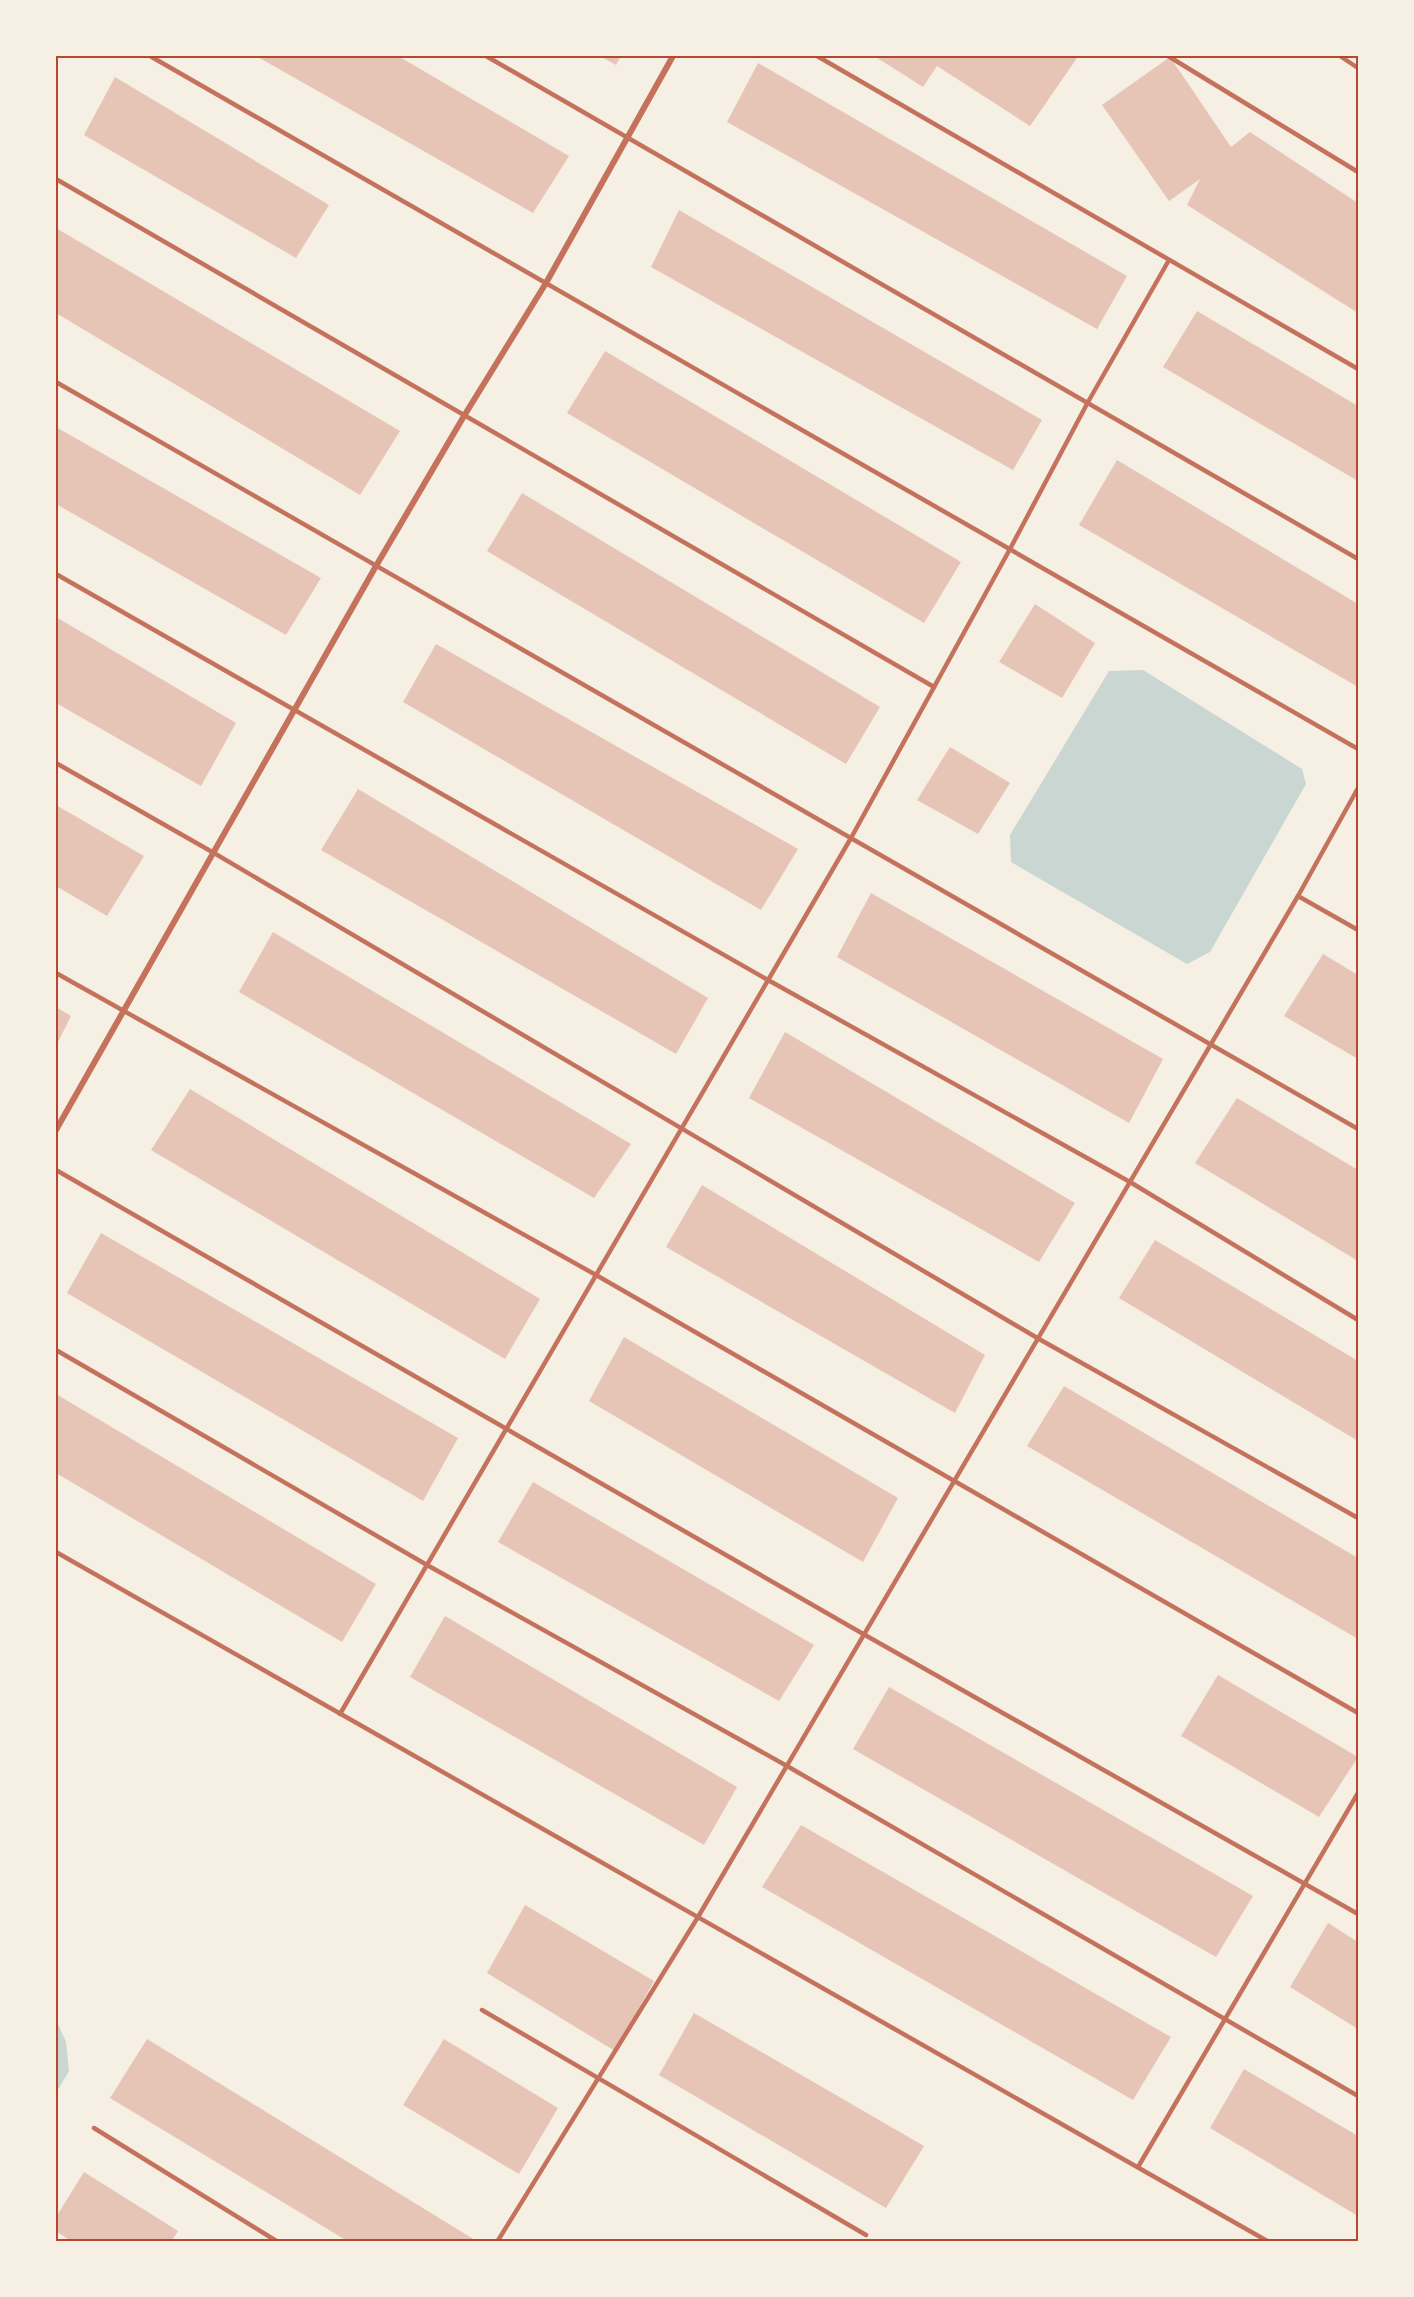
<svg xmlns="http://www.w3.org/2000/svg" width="1414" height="2297" font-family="'Source Sans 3',sans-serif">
	<rect width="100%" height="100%" fill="#f6efe4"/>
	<g fill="#c9d6d2">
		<path d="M1143,670L1302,769L1306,784L1210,952L1187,964L1011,862L1010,835L1109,671Z"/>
		<path d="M56,2020L66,2042L69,2071L56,2093Z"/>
	</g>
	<g fill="#e6c5b7">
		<path d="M256,56H398L569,156L533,213Z"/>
		<path d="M600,56H621L616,65Z"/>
		<path d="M874,56H1073L1077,58L1030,126L937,66L923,87Z"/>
		<path d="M1170,57L1231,147L1250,132L1358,203V313L1187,205L1200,179L1169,201L1102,105Z"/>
		<path d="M758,63L1127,276L1097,329L727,122Z"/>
		<path d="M115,77L329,205L296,258L84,135Z"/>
		<path d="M679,210L1042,420L1013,470L651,267Z"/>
		<path d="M56,228L400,431L360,495L56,313Z"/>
		<path d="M1197,311L1358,406V481L1163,367Z"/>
		<path d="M605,351L961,562L924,623L567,413Z"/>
		<path d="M56,427L321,578L286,635L56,504Z"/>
		<path d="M1117,460L1358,604V687L1079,525Z"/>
		<path d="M522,493L880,707L846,764L487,551Z"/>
		<path d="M1035,604L1095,643L1062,698L999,662Z"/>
		<path d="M56,617L236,723L201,786L56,703Z"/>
		<path d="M436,644L798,849L761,910L403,702Z"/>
		<path d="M950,747L1010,783L978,834L917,800Z"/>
		<path d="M358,789L708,998L676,1054L321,850Z"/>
		<path d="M56,805L144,856L107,916L56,886Z"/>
		<path d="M871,893L1163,1059L1129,1123L837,957Z"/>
		<path d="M273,932L631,1144L594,1198L239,992Z"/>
		<path d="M1323,954L1358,975V1059L1284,1016Z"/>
		<path d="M56,1007L71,1016L56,1046Z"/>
		<path d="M785,1032L1075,1203L1039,1262L749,1098Z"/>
		<path d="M190,1089L540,1299L505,1359L151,1150Z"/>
		<path d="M1237,1098L1358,1170V1261L1195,1163Z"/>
		<path d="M702,1185L985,1355L955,1413L666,1247Z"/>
		<path d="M101,1233L458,1438L423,1501L67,1293Z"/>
		<path d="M1155,1240L1358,1361V1441L1119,1298Z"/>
		<path d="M624,1337L898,1498L863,1562L589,1401Z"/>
		<path d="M1064,1386L1358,1558V1639L1027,1446Z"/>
		<path d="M56,1394L376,1584L342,1642L56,1473Z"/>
		<path d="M533,1482L814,1645L779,1701L498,1542Z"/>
		<path d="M445,1616L737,1787L704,1845L410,1677Z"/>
		<path d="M1218,1675L1358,1757L1319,1817L1181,1736Z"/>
		<path d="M889,1687L1253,1896L1216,1957L853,1749Z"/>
		<path d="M801,1825L1171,2037L1133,2100L762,1887Z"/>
		<path d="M525,1905L654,1981L615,2051L487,1973Z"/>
		<path d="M1328,1923L1358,1942V2029L1290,1987Z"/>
		<path d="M694,2013L924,2146L886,2208L659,2075Z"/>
		<path d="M147,2039L475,2240L474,2242H349L110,2098Z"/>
		<path d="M444,2039L558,2108L519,2174L403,2105Z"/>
		<path d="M1244,2069L1358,2136V2216L1210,2128Z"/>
		<path d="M84,2172L178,2231L171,2242H72L56,2231V2217Z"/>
	</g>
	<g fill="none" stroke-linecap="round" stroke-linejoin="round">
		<g stroke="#c5725c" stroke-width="4.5">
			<path d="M150,56L1358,749"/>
			<path d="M486,56L1358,559"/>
			<path d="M817,56L1358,369"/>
			<path d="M1168,56L1358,172"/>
			<path d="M1340,56L1358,68"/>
			<path d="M56,179L934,687"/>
			<path d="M56,382L1358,1129"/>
			<path d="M56,574L768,980L1130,1182L1358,1320"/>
			<path d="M56,763L214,853L1039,1339L1358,1518"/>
			<path d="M1298,896L1358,930"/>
			<path d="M56,973L596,1275L1358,1713"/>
			<path d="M56,1170L865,1635L1358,1914"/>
			<path d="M56,1350L427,1565L787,1766L1358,2096"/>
			<path d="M56,1552L1269,2242"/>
			<path d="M340,1714L851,838L1010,549L1088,402L1169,260"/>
			<path d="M482,2010L866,2235"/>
			<path d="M94,2128L278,2242"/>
			<path d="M1138,2167L1358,1793"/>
			<path d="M497,2242L698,1917L1298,896L1358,788"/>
		</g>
		<path stroke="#c5725c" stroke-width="6" d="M56,1130L376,566L464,416L546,283L673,56"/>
	</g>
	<rect width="1414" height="2297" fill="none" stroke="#f6efe4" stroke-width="114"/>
	<rect x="57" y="57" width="1300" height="2183" fill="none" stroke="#b5482f" stroke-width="2"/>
</svg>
